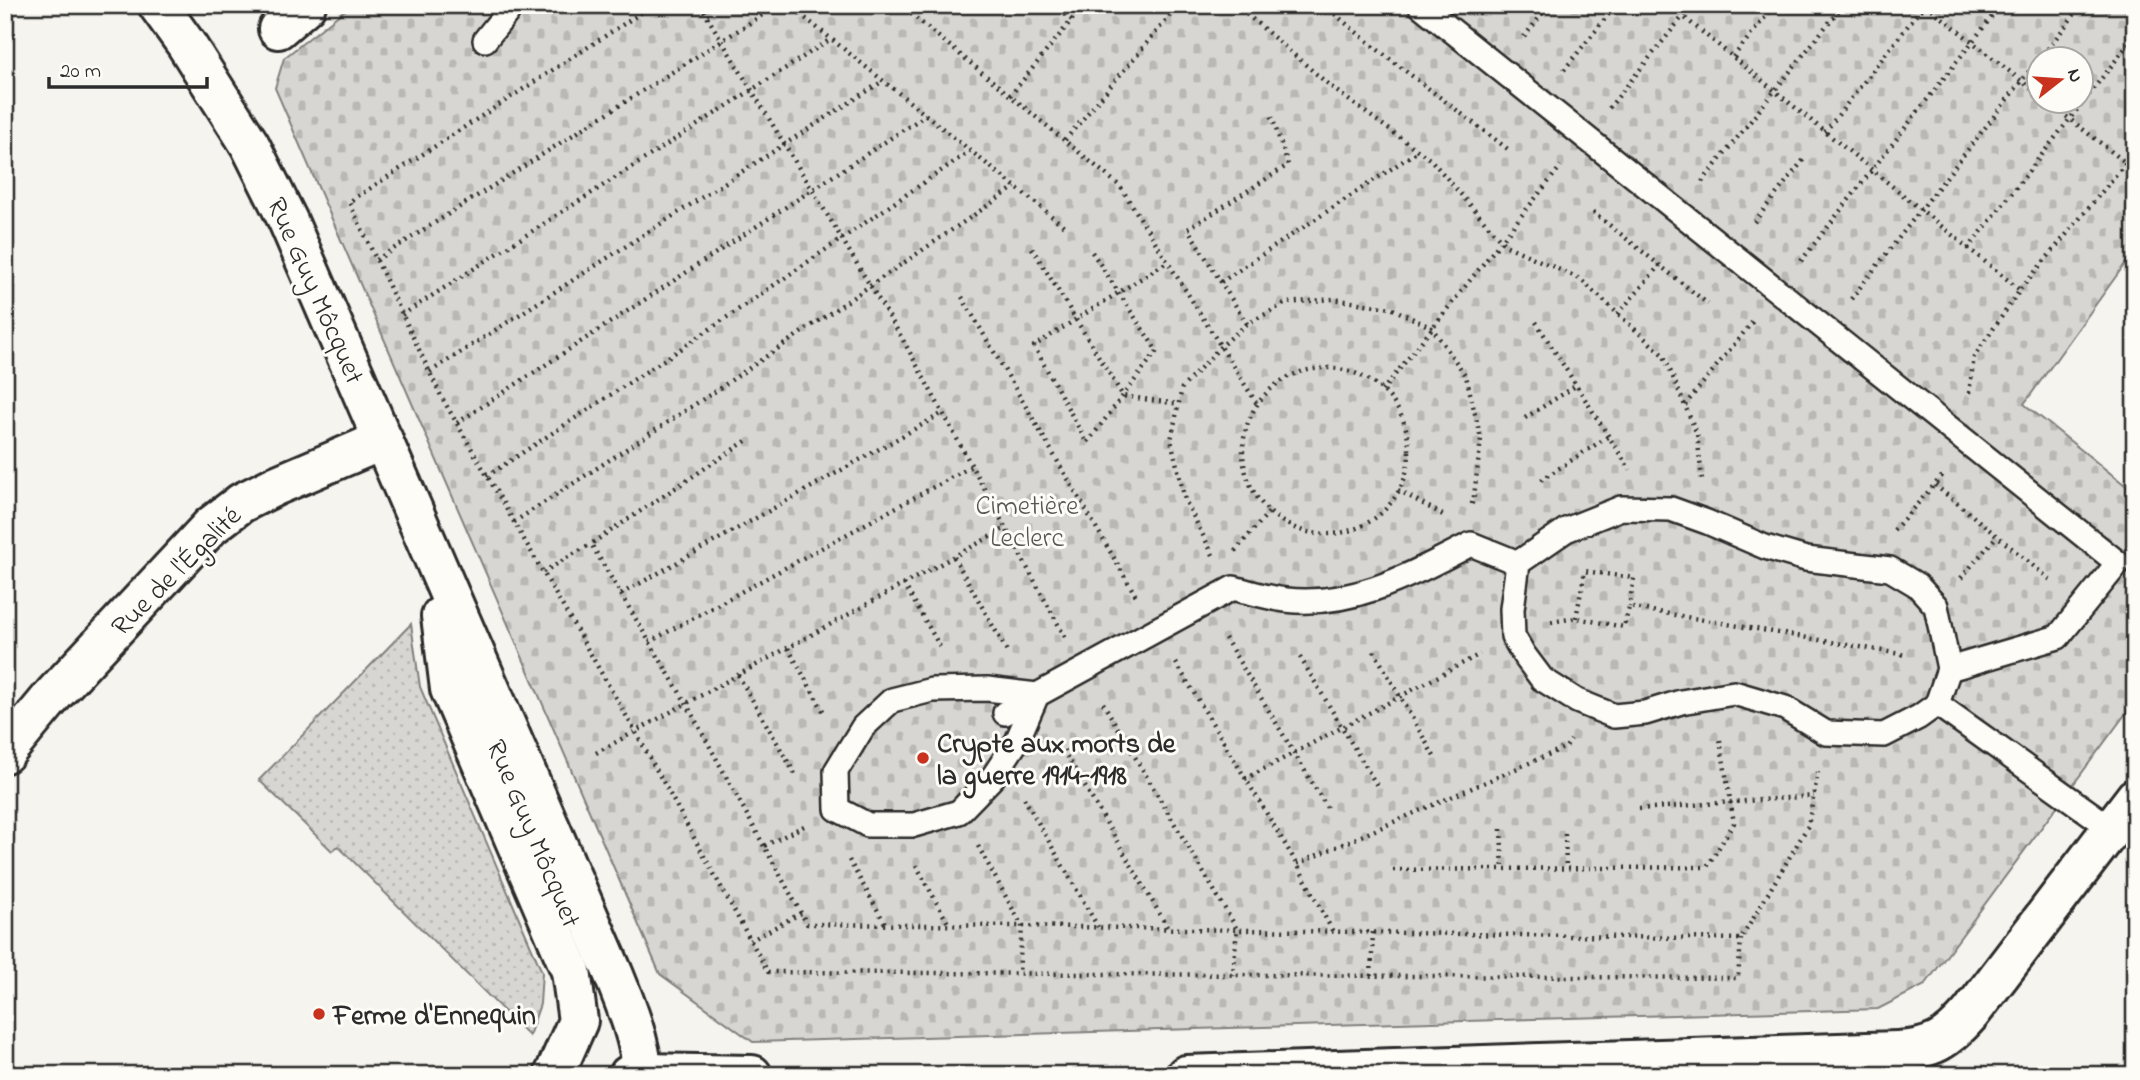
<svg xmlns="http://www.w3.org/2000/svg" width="2140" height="1080" font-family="'Indie Flower',sans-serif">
	<defs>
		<pattern id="grass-dots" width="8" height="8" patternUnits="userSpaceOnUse" patternTransform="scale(1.75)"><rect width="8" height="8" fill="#d7d6d2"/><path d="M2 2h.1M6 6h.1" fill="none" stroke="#b9b8b4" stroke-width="1.8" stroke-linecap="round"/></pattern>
		<pattern id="cemetery-stones" width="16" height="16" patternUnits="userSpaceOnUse" patternTransform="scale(1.75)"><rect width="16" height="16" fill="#d7d6d2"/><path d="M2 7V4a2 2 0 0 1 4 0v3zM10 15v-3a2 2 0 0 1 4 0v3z" fill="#b9b8b4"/></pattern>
	</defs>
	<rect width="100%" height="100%" fill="#f5f4ef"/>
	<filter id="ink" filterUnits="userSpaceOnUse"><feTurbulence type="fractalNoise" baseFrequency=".0143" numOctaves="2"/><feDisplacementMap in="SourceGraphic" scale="14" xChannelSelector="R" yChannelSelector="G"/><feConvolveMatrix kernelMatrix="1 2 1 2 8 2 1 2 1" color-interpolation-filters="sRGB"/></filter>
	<g filter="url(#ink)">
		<path fill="url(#grass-dots)" stroke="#81807e" stroke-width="2" d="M411,624L420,687L542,972L540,1004L529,1036L338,846L332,851L259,780Z"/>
		<path fill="url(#cemetery-stones)" stroke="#81807e" stroke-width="2" fill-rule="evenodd" d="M351,5H2117L2135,17V250L2024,404L2135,493V701L1925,985L1878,1009L753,1042L660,974L275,88L284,58ZM2038,60H2080V102H2038Z"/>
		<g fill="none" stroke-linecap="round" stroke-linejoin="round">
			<defs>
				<g id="service">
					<path d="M1420,5L2118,563L2058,637L1949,669"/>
					<path d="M485,40L513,5"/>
					<path d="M1937,704L1919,717L1884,735L1826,733L1785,708L1734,693L1681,702L1645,713L1614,716L1577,701L1542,679L1524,655L1513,636L1512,609L1518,563L1566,530L1621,508L1671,509L1707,522L1765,547L1806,559L1890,569L1917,585L1936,606L1949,669L1937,704L2112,829"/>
					<path d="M1005,713L1037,695L1017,741L993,777L959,812L914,825H868L837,809L836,771L863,727L892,700L932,690L987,689L1037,695L1233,588C1250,592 1268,598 1286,600C1353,608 1414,573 1471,544L1518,563"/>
				</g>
				<g id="minor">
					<path d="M278,29L306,5"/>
					<path d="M5,753L54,694L211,526L241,503L275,486L383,440"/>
				</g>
				<g id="tertiary">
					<path d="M158,5L186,44L250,145L288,221L613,973C626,1005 640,1039 643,1075"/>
					<path d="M441,616L450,689L571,971L578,1021L554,1075"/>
					<path d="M629,1075L643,1073L752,1075"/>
					<path d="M1186,1075L1897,1051C1933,1049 1947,1040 1970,1014L2135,798"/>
				</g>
			</defs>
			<use href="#service" stroke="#2b2b2b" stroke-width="28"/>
			<use href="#minor" stroke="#2b2b2b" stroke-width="44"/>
			<use href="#tertiary" stroke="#2b2b2b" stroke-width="44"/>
			<g stroke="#2b2b2b" stroke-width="4.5" stroke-dasharray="2 5" stroke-linecap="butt">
				<path d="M653,5L349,202L441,396L635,731L768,972L1738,978L1741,939"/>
				<path d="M700,5L902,338L1065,637"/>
				<path d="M789,5L1064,226"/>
				<path d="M900,5L1120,186L1257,404"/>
				<path d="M1054,5L1072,20"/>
				<path d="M1236,5L1335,90L1431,160L1505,245L1580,279L1664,356L1697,434L1702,479"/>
				<path d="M1324,5L1373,46L1509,150"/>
				<path d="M1669,5L2020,290"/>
				<path d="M1926,5L2038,94"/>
				<path d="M1524,37L1549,5"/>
				<path d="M1733,57L1775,5"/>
				<path d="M2039,60L2081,6"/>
				<path d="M1564,70L1616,5"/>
				<path d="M1010,96L1084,5"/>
				<path d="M1609,108L1692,5"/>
				<path d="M1825,132L1924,5"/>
				<path d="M1065,140L1179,5"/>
				<path d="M2126,163L2135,153"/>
				<path d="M1702,182L1843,5"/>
				<path d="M1593,212L1708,304"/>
				<path d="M1754,222L1805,158"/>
				<path d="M1032,248L1123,396L1179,404"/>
				<path d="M1968,249L2130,42"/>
				<path d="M1092,252L1157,351L1087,443L1034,346C1078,318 1123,290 1167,262"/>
				<path d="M376,260L778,5"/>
				<path d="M1801,261L2001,5"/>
				<path d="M1221,282L1418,151"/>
				<path d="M962,297L1136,596"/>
				<path d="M1851,299L2038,60"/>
				<path d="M1618,314L1660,265"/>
				<path d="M402,315L831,39"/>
				<path d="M1536,322L1630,470"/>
				<path d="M1247,324L1188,229L1288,165L1271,114"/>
				<circle cx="1326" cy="451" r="83"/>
				<path d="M430,372L883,81"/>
				<path d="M1382,391L1561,166"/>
				<path d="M1969,393L1974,357L2020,290L2126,163L2048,102"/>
				<path d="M1685,405L1754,320"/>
				<path d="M1525,418L1577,385"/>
				<path d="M457,423L926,115"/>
				<path d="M746,441L591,544L686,703L764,846"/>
				<path d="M487,476L685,346L970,151"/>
				<path d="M1541,480L1609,436"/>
				<path d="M1935,485L2053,582"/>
				<path d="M1398,490L1443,515"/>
				<path d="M514,522L714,392L1015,187"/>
				<path d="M1894,530L1944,474"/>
				<path d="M1235,551L1269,512"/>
				<path d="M1213,555L1185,500L1171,440L1182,388L1220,347L1247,324L1286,303L1333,299L1391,308L1432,328L1466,376L1481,439L1474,496L1471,507"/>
				<path d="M954,557L1007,651"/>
				<path d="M543,572L591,544"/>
				<path d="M1961,578L1997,536"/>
				<path d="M904,584L942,650"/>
				<path d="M621,594L943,413"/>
				<path d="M1576,618L1585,571L1634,578L1629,607"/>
				<path d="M1551,622L1576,618L1624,627L1629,607L1906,655"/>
				<path d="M1225,638L1329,811"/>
				<path d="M649,642L972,466"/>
				<path d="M788,648L825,714"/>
				<path d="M1374,651L1435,758"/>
				<path d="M1300,657L1379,789"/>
				<path d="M1176,663L1297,864L1333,932"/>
				<path d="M738,675L795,774"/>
				<path d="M1103,703L1237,929L1233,975"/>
				<path d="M1060,744L1168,928"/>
				<path d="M596,753L1006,528"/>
				<path d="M1245,779L1480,654"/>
				<path d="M1024,798L1098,927"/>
				<path d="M1639,809L1814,796"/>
				<path d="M804,826L764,846L807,924L1022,926L1741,939L1808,826L1818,772"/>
				<path d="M1501,829L1503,870"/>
				<path d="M1565,834L1566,869"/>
				<path d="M978,846L1022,926L1019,974"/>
				<path d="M849,860L886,925"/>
				<path d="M1297,864L1566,747L1571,740"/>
				<path d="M916,865L949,925"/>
				<path d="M1393,870L1707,867L1734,823L1720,740"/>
				<path d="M750,941L801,913"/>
				<path d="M1371,976L1373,932"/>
			</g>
			<use href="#service" stroke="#fdfcf7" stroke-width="23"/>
			<use href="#minor" stroke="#fdfcf7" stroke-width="38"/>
			<use href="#tertiary" stroke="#fdfcf7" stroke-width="38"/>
		</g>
	</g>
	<g fill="#c8321e" stroke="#fdfcf7" stroke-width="2.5">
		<circle cx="923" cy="758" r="7"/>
		<circle cx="319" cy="1014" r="7"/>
	</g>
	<g text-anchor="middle" stroke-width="6" stroke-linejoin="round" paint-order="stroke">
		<g font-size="28" fill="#2b2b2b" stroke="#fdfcf7">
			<text transform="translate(317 290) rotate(66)" y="10">Rue Guy Môcquet</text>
			<text transform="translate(175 570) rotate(-45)" y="10">Rue de l'Égalité</text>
			<text transform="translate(535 833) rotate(67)" y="10">Rue Guy Môcquet</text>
		</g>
		<g font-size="28" fill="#565655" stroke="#fdfcf7">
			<text x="1027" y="514">Cimetière<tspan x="1027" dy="32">Leclerc</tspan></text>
		</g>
		<g font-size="28" font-weight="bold" fill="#2b2b2b" stroke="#fdfcf7" text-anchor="start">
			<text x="937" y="752">Crypte aux morts de<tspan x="937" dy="32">la guerre 1914-1918</tspan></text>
			<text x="333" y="1024">Ferme d'Ennequin</text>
		</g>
	</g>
	<rect width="2140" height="1080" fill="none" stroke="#fdfcf7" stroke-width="28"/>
	<rect x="14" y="14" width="2112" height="1052" fill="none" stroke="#2b2b2b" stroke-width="2.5" filter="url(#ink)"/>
	<g transform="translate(2060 80) rotate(73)"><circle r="33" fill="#fdfcf7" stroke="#a9a8a5" stroke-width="2"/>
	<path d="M0-5L12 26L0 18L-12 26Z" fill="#c8321e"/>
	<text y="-10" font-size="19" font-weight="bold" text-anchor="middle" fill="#2b2b2b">N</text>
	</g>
	<path d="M49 77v10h158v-10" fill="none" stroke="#2b2b2b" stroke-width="3.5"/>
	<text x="60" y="77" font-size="21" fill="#2b2b2b" stroke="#fdfcf7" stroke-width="5" paint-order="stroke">20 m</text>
</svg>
